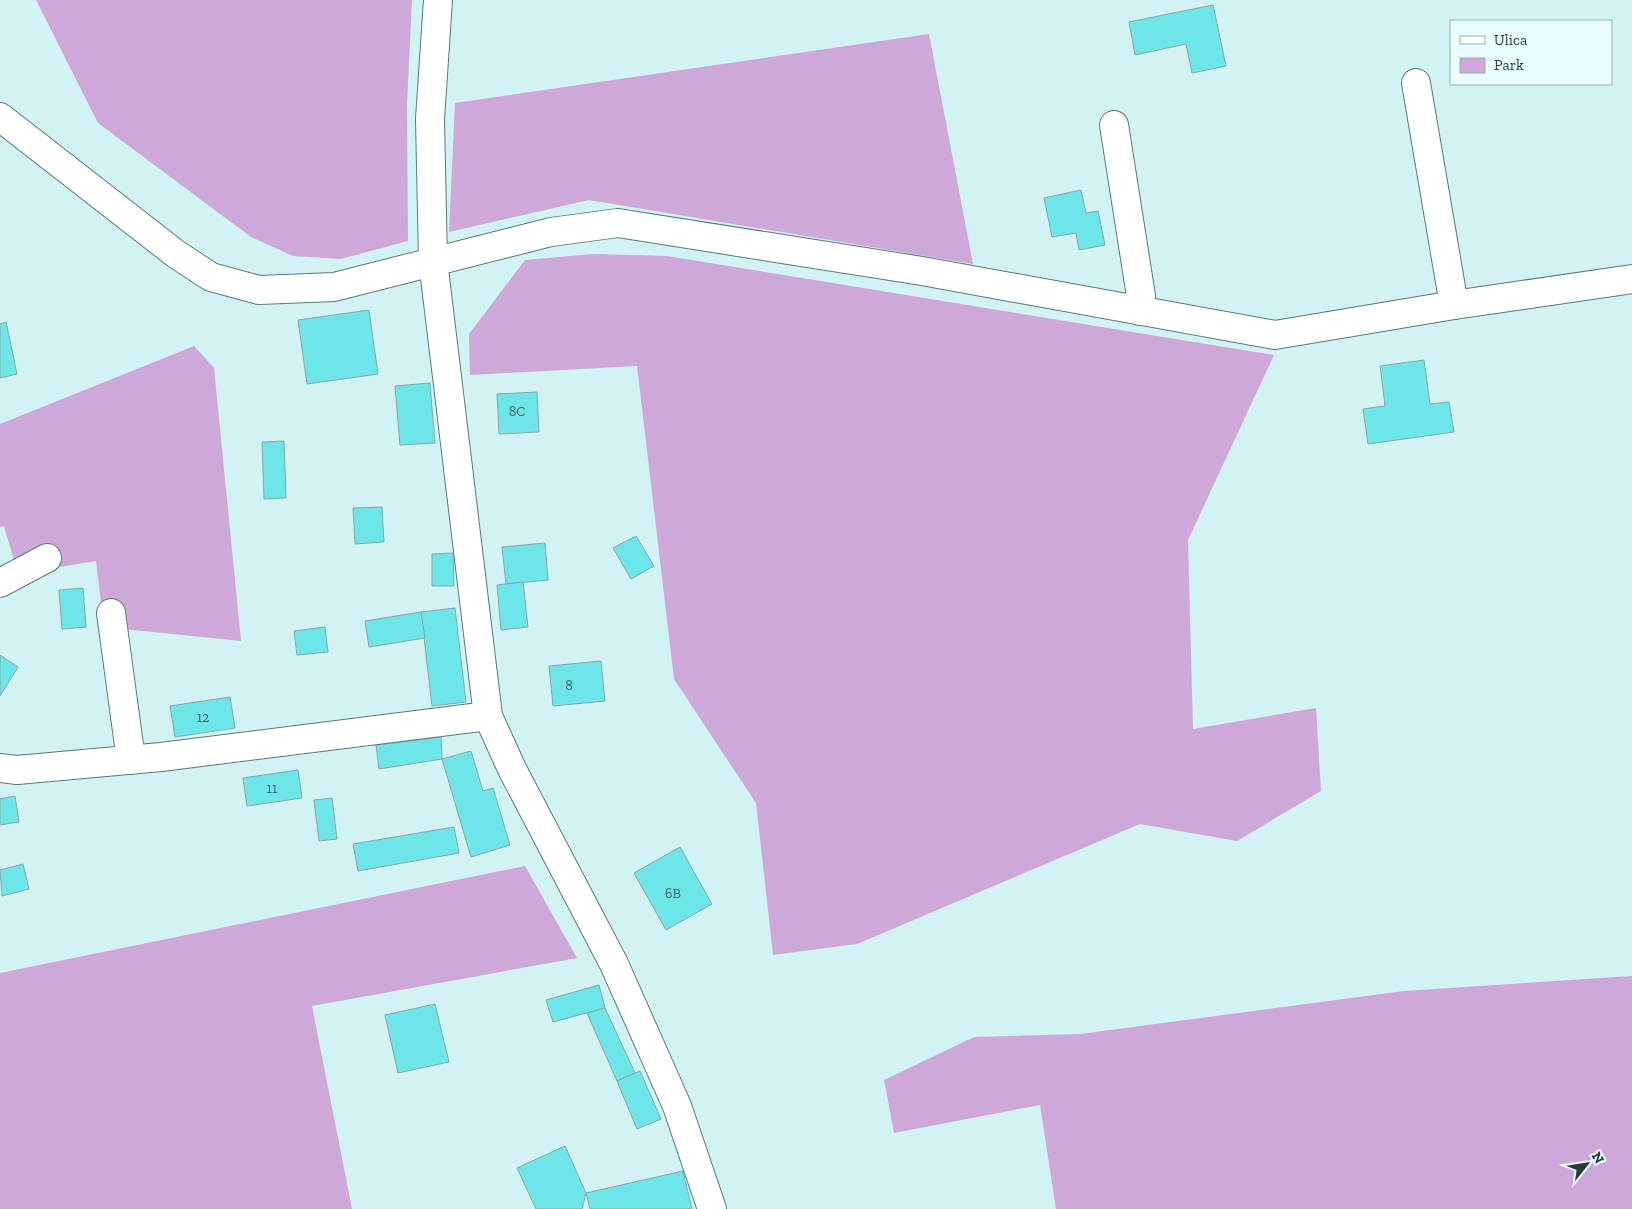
<svg xmlns="http://www.w3.org/2000/svg" width="1632" height="1209" font-family="'Zilla Slab',serif">
	<rect width="100%" height="100%" fill="#d2f3f4"/>
	<g fill="#cfa8da">
		<path d="M36,0H412L407,104L408,241L341,259L293,256L251,237L98,123Z"/>
		<path d="M929,34L973,264L589,200L449,232L455,103Z"/>
		<path d="M593,254L667,256L1274,355L1188,540L1193,729L1316,708L1321,791L1237,841L1140,824L857,944L773,955L756,803L674,679L637,366L470,375L469,334L525,260Z"/>
		<path d="M194,346L214,368L241,641L104,627L96,561L18,574L4,526L0,527V424Z"/>
		<path d="M525,866L577,958L312,1006L352,1209H0V973Z"/>
		<path d="M1632,976V1209H1056L1040,1105L894,1133L884,1080L974,1037L1080,1034L1404,991Z"/>
	</g>
	<g fill="#6de6e9" stroke="#88a8a9">
		<path d="M1213,5L1226,66L1192,73L1186,44L1135,55L1129,22Z"/>
		<path d="M1081,190L1086,213L1098,211L1105,245L1079,250L1076,233L1052,237L1044,198Z"/>
		<path d="M369,310L378,374L307,384L298,320Z"/>
		<path d="M6,322L17,374L0,378V324Z"/>
		<path d="M1424,360L1430,404L1449,402L1454,432L1368,444L1363,409L1385,406L1380,366Z"/>
		<path d="M430,383L435,443L400,445L395,386Z"/>
		<path d="M537,392L539,432L499,434L497,394Z"/>
		<path d="M284,441L286,498L264,499L262,442Z"/>
		<path d="M382,507L384,542L355,544L353,508Z"/>
		<path d="M636,536L654,566L631,579L613,548Z"/>
		<path d="M545,543L548,580L506,584L502,547Z"/>
		<path d="M453,553L454,586H432V554Z"/>
		<path d="M523,582L528,627L501,630L497,585Z"/>
		<path d="M83,588L86,627L62,629L59,590Z"/>
		<path d="M455,608L466,702L432,706L421,612Z"/>
		<path d="M421,612L425,638L369,647L365,621Z"/>
		<path d="M325,627L328,652L297,655L294,631Z"/>
		<path d="M0,655L18,667L0,696Z"/>
		<path d="M601,661L605,701L553,706L549,666Z"/>
		<path d="M230,697L235,728L175,737L170,706Z"/>
		<path d="M441,737L442,759L379,769L376,745Z"/>
		<path d="M471,751L483,791L493,788L510,845L471,857L442,759Z"/>
		<path d="M298,770L302,798L247,806L243,778Z"/>
		<path d="M15,796L19,822L0,825V799Z"/>
		<path d="M332,798L337,839L319,841L314,800Z"/>
		<path d="M454,827L459,853L358,871L353,844Z"/>
		<path d="M680,847L712,904L666,930L634,873Z"/>
		<path d="M23,864L29,889L2,896L0,870Z"/>
		<path d="M599,985L605,1008L553,1022L546,1000Z"/>
		<path d="M435,1004L449,1062L398,1073L385,1015Z"/>
		<path d="M605,1008L635,1073L617,1081L587,1013Z"/>
		<path d="M640,1071L661,1119L637,1129L617,1081Z"/>
		<path d="M565,1146L586,1193L582,1209H536L517,1168Z"/>
		<path d="M683,1171L692,1209H590L586,1193Z"/>
	</g>
	<g fill="none" stroke-linecap="round" stroke-linejoin="round">
		<defs>
			<g id="minor">
				<path d="M438,0L430,119L433,261L488,716L512,769L614,964L677,1106L712,1209"/>
				<path d="M1416,83L1454,305"/>
				<path d="M0,117L176,254L211,277L259,290L334,287L551,232L618,223L922,271L1275,335L1454,305L1632,279"/>
				<path d="M1114,125L1141,296L1140,311"/>
				<path d="M0,583L47,558"/>
				<path d="M111,613L131,760"/>
				<path d="M0,768L17,770L161,757L488,716"/>
			</g>
		</defs>
		<use href="#minor" stroke="#5b797a" stroke-width="30"/>
		<use href="#minor" stroke="#fff" stroke-width="28"/>
	</g>
	<g text-anchor="middle" stroke-width="4" stroke-linejoin="round" paint-order="stroke">
		<g font-size="14" fill="#3c6465">
			<text x="517" y="416">8C</text>
			<text x="569" y="690">8</text>
			<text x="203" y="722">12</text>
			<text x="272" y="793">11</text>
			<text x="673" y="898">6B</text>
		</g>
	</g>
	<rect x="1450" y="20" width="162" height="65" fill="#e9fdfe" stroke="#9dafaf"/>
	<rect x="1460" y="36" width="25" height="8" fill="#ffffff" stroke="#9dafaf"/>
	<text x="1494" y="45" font-size="15" fill="#2c3939">Ulica</text>
	<rect x="1460" y="58" width="25" height="15" fill="#cfa8da" stroke="#9dafaf"/>
	<text x="1494" y="70" font-size="15" fill="#2c3939">Park</text>
	<g transform="translate(1587 1164) rotate(60)" stroke="#e9fdfe" stroke-width="4" paint-order="stroke">
	<path d="M0-4L9 19L0 12L-9 19Z" fill="#2c3939"/>
	<text y="-8" font-size="14" font-weight="bold" text-anchor="middle" fill="#2c3939">N</text>
	</g>
</svg>
